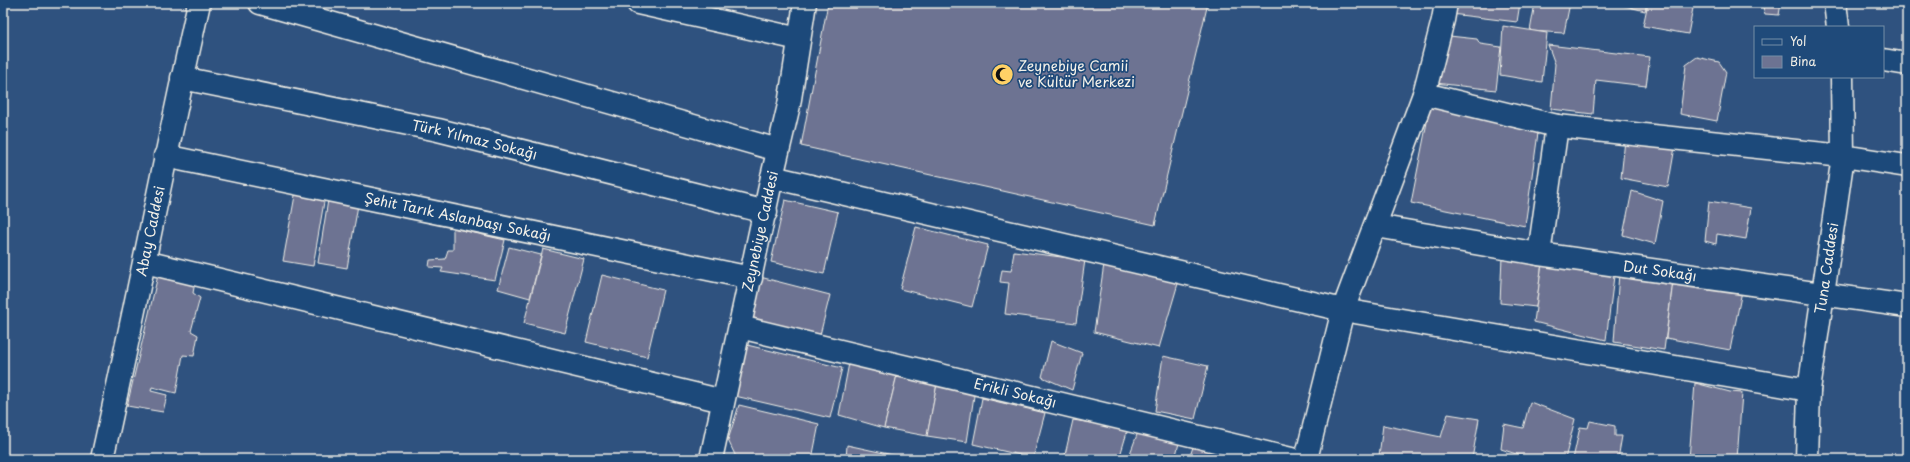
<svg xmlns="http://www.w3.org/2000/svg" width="1910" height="462" font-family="'Playpen Sans',sans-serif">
	<rect width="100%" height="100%" fill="#2f527f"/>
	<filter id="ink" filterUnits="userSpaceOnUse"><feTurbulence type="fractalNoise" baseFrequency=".025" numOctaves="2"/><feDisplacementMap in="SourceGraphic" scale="8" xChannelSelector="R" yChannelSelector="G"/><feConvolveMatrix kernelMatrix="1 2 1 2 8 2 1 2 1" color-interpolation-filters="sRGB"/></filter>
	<g filter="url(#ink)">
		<g fill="#6d7392" stroke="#f4f1e8">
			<path d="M828,3H1208L1155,225L801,146Z"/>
			<path d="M1452,3H1520L1517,22L1451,14Z"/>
			<path d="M1535,3H1570L1564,33L1530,31Z"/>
			<path d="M1613,3H1647L1645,11Z"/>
			<path d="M1648,3H1694L1688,34L1643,26Z"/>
			<path d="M1748,3H1781L1779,15L1765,14L1762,4Z"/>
			<path d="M1503,26L1547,33L1542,82L1500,75Z"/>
			<path d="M1440,35L1477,39L1480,44L1501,47L1496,90L1435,83Z"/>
			<path d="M1548,45L1650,57L1646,86L1596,80L1593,114L1551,109L1555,64Z"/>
			<path d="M1697,57L1719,62L1726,72L1717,121L1680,114L1686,65Z"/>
			<path d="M1430,107L1538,133L1525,226L1411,203Z"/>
			<path d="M1625,140L1675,147L1668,187L1621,178Z"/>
			<path d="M296,190L325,196L313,266L283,261Z"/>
			<path d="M1632,191L1663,201L1655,244L1623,235Z"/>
			<path d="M328,200L358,205L347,268L318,263Z"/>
			<path d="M785,200L838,212L824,274L771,262Z"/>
			<path d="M1709,201L1751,208L1746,239L1717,234L1716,244L1705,241Z"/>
			<path d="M916,227L988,245L972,307L900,289Z"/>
			<path d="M453,228L505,240L495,280L441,272L443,268L429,267L430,260L445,259L448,250H453Z"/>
			<path d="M509,247L541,255L530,298L498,289Z"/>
			<path d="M543,249L584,259L565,333L524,323Z"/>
			<path d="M1014,251L1085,260L1076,323L1005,314L1009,283L1000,282L1002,270L1011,271Z"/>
			<path d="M1502,256L1542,263L1536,307L1500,303Z"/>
			<path d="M1542,263L1614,276L1606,340L1534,322Z"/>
			<path d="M1104,264L1179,280L1159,348L1094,332Z"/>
			<path d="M159,271L195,282L193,293L200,298L191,331L198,335L194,356L183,355L176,393L152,387L151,391L167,395L163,412L127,406Z"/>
			<path d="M1619,273L1673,281L1664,350L1614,342Z"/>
			<path d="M602,275L663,290L647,357L586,342Z"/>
			<path d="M760,277L830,295L819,339L749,321Z"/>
			<path d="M1673,281L1742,291L1730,350L1666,338Z"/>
			<path d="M1051,341L1082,353L1072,390L1042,377Z"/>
			<path d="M747,345L842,368L830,418L735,396Z"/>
			<path d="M1163,356L1208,366L1195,419L1155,411Z"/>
			<path d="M850,358L897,375L884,428L839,415Z"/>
			<path d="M897,375L937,384L927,436L884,428Z"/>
			<path d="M1695,383L1730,392L1742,393L1737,459H1689Z"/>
			<path d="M937,384L975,389L967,442L927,436Z"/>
			<path d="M982,398L1045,413L1033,458L973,444Z"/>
			<path d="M1530,402L1575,419L1565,459H1531L1501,449L1504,424L1523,428Z"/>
			<path d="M739,405L819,424L812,459H744L736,457L728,440Z"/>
			<path d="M1448,414L1479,419L1472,459H1396L1379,456L1383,425L1441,437Z"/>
			<path d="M1073,420L1128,429L1119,459H1064Z"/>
			<path d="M1590,421L1615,426V436H1622L1618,459H1573L1580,427L1588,428Z"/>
			<path d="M1138,432L1179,443L1175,459H1128Z"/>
			<path d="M1194,444L1238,455L1237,459H1189Z"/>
			<path d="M847,445L902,457L901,459H846Z"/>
			<path d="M906,455L926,459H905Z"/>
		</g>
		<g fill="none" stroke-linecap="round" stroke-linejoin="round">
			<defs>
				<g id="street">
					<path d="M260,3L778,150"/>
					<path d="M638,3L799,39"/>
					<path d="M1835,3L1838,27"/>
					<path d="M1883,60L1907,64"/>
					<path id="s1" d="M182,78L438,130L766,212"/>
					<path d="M1424,94L1557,126L1843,156L1907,166"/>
					<path id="s2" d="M1557,126L1539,254L1907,306"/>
					<path id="s3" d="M165,156L751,278"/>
					<path d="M772,177L1343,310L1809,390"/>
					<path d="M1376,226L1539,254"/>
					<path d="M145,262L723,401"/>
					<path id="s4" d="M740,327L1291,459"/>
					<path id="s5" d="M102,459C136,307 165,155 199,3"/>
					<path id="s6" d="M711,459L772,177L789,105L805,3"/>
					<path d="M1306,459L1343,310L1424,94L1443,20L1446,3"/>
					<path id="s7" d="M1807,459L1809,390L1843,156L1842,77"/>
				</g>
			</defs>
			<use href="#street" stroke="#f4f1e8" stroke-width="25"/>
			<use href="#street" stroke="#1f4a7a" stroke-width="22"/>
		</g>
	</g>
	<defs>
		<symbol id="mosque-disc" viewBox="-11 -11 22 22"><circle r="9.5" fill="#ffd166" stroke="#1f4a7a"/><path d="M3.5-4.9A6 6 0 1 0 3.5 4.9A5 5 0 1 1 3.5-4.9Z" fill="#111"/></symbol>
	</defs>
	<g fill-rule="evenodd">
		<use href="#mosque-disc" x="990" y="62" width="25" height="25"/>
	</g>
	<g text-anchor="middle" stroke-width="3.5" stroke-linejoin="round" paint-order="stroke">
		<g font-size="14" fill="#f4f1e8" stroke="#1f4a7a" text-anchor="start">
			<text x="1018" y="71">Zeynebiye Camii<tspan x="1018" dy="16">ve Kültür Merkezi</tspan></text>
		</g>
		<g font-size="14" fill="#f4f1e8" stroke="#1f4a7a">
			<text dy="5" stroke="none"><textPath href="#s1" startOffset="299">Türk Yılmaz Sokağı</textPath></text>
			<text dy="5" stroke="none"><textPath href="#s3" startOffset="299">Şehit Tarık Aslanbaşı Sokağı</textPath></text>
			<text dy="5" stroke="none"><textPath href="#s5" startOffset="233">Abay Caddesi</textPath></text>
			<text dy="5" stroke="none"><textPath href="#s6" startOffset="233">Zeynebiye Caddesi</textPath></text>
			<text dy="5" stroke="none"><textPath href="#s7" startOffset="192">Tuna Caddesi</textPath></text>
			<text dy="5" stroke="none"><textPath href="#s2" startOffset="251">Dut Sokağı</textPath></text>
			<text dy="5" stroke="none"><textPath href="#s4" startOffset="283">Erikli Sokağı</textPath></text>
		</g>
	</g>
	<rect width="1910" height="462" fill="none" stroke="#1f4a7a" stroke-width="16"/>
	<rect x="8" y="8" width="1894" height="446" fill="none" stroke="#f4f1e8" stroke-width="1.5" filter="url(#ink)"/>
	<rect x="1754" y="26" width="130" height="52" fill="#1f4a7a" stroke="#748da6"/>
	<rect x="1762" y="39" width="20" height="6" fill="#1f4a7a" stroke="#748da6"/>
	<text x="1790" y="46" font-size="12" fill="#f4f1e8">Yol</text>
	<rect x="1762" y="56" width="20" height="12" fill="#6d7392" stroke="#748da6"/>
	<text x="1790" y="66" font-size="12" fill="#f4f1e8">Bina</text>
</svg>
